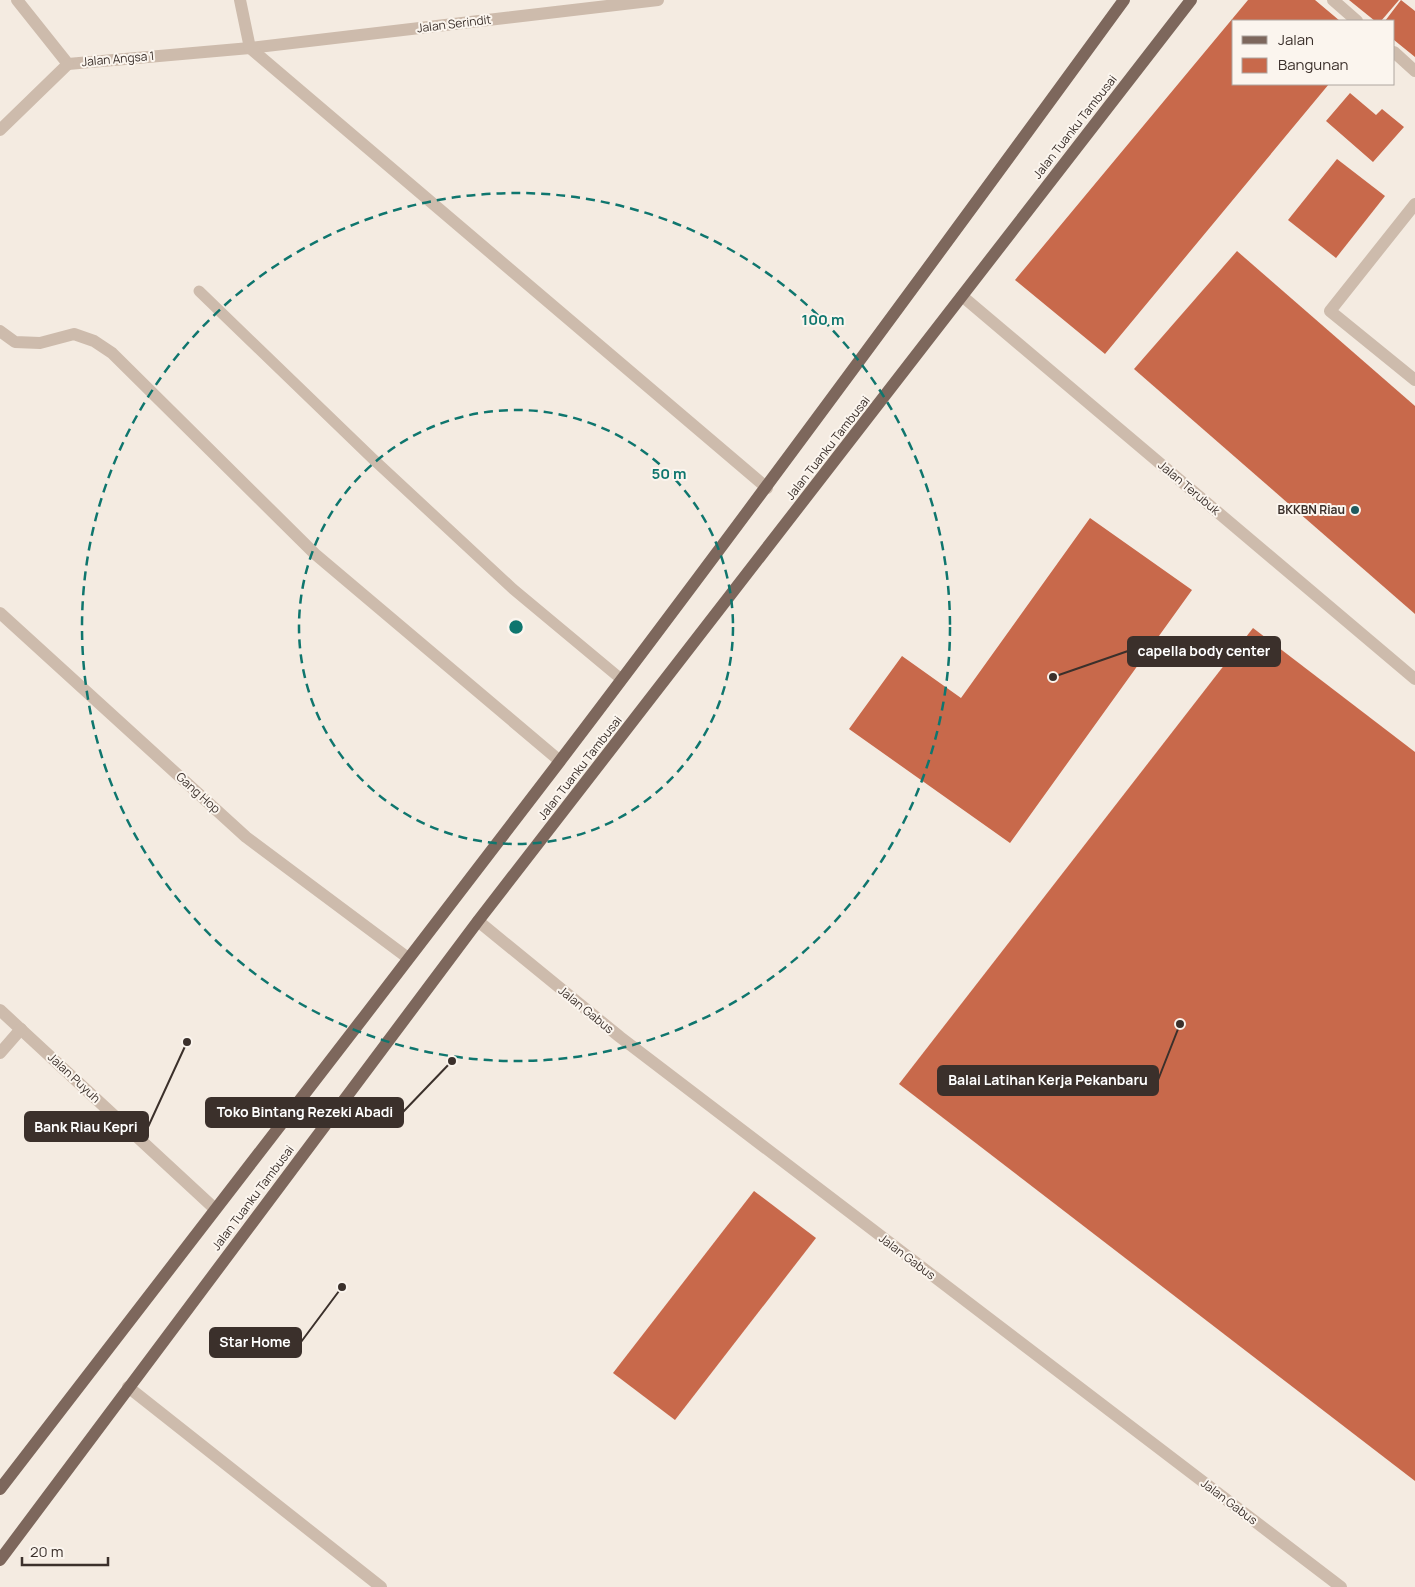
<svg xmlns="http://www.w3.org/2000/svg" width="1415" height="1587" font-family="Manrope,sans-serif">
	<rect width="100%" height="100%" fill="#f4ebe1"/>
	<g fill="#c8694b">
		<path d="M1248,0H1315L1340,21H1234V84H1329L1105,354L1015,280Z"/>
		<path d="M1349,0H1399L1381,21H1375Z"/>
		<path d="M1401,0L1415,11V57L1394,40V21H1385Z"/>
		<path d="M1350,93L1376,115L1382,109L1404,127L1373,162L1326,121Z"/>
		<path d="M1337,159L1385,196L1336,258L1288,220Z"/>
		<path d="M1237,251L1415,406V614L1134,369Z"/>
		<path d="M1090,518L1192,590L1010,843L849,729L902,656L961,698Z"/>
		<path d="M1253,628L1415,752V1481L899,1084Z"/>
		<path d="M754,1191L816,1238L675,1420L613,1373Z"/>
	</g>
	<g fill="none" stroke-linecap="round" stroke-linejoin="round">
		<path stroke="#cdbbac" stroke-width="11" d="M199,291L373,459L513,589L621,679"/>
		<g stroke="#cdbbac" stroke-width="12">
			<path d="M17,0L68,64L250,48L658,0"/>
			<path d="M240,0L250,48L767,488"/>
			<path d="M1333,0L1357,21"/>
			<path d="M1394,52L1415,71"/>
			<path d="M0,130L68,64"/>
			<path d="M1415,204L1330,311L1415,380"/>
			<path d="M962,296L1415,679"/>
			<path d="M0,331L15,342L40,343L74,334L94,341L112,353L315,554L560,761"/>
			<path d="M0,613L246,837L408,958"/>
			<path d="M478,921L620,1037L1341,1587"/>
			<path d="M0,1010L214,1208"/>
			<path d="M0,1053L21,1029"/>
			<path d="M128,1387L381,1587"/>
		</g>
		<g stroke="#7d675c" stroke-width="12">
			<path d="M0,1489C186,1245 375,1005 560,761C751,510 938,255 1124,0"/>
			<path d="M0,1560L478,921L1191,0"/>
		</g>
	</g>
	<g fill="none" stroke="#0f766e" stroke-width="2.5" stroke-dasharray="9 6">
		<circle cx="516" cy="627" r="217"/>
		<circle cx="516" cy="627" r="434"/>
	</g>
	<circle fill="#1f5a5e" stroke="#fbf5ee" stroke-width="2" cx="1355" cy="510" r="5"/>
	<g text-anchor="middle" stroke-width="4" stroke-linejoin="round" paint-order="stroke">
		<g font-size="12" fill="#3b302b" stroke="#fbf5ee">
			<text transform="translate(454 24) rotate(-7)" y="4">Jalan Serindit</text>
			<text transform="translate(118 59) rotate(-5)" y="4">Jalan Angsa 1</text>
			<text transform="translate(1075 127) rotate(-52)" y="4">Jalan Tuanku Tambusai</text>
			<text transform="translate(828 448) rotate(-52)" y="4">Jalan Tuanku Tambusai</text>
			<text transform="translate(1189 488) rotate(40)" y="4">Jalan Terubuk</text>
			<text transform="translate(580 768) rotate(-52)" y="4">Jalan Tuanku Tambusai</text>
			<text transform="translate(198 793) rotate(42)" y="4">Gang Hop</text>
			<text transform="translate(586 1010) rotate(39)" y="4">Jalan Gabus</text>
			<text transform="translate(74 1078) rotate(43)" y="4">Jalan Puyuh</text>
			<text transform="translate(253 1198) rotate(-53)" y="4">Jalan Tuanku Tambusai</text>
			<text transform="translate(907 1257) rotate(37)" y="4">Jalan Gabus</text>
			<text transform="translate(1229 1502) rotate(37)" y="4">Jalan Gabus</text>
		</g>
		<g font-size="12" font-weight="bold" fill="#3b302b" stroke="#fbf5ee" text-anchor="end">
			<text x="1345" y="514">BKKBN Riau</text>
		</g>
	</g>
	<circle cx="516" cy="627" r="8" fill="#0f766e" stroke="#fbf5ee" stroke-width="2.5"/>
	<g font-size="15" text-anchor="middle" font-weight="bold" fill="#0f766e" stroke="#fbf5ee" stroke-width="4" stroke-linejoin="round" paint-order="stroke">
		<text x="823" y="325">100 m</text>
		<text x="669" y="479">50 m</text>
	</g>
	<path fill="none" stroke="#3b302b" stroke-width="2" d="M1053 677L1128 651M1180 1024L1158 1080M452 1061L403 1112M187 1042L148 1127M342 1287L301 1342"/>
	<g fill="#3b302b" stroke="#fbf5ee" stroke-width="2">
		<circle cx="1053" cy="677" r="5"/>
		<circle cx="1180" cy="1024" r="5"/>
		<circle cx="452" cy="1061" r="5"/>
		<circle cx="187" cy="1042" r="5"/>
		<circle cx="342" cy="1287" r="5"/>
	</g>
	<g fill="#3b302b" stroke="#3b302b" stroke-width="2">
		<rect x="1128" y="637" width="152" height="29" rx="5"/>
		<rect x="938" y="1066" width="220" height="29" rx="5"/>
		<rect x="206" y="1098" width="197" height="29" rx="5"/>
		<rect x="25" y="1112" width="123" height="29" rx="5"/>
		<rect x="210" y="1328" width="91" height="29" rx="5"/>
	</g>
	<g font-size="14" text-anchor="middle" font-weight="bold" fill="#fff">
		<text x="1204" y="656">capella body center</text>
		<text x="1048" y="1085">Balai Latihan Kerja Pekanbaru</text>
		<text x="305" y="1117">Toko Bintang Rezeki Abadi</text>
		<text x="86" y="1132">Bank Riau Kepri</text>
		<text x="255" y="1347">Star Home</text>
	</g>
	<rect x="1232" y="20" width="162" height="65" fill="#fbf5ee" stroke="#aea6a0"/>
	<rect x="1242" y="36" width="25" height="8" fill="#7d675c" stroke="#aea6a0"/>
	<text x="1278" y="45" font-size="15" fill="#3b302b">Jalan</text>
	<rect x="1242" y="58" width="25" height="15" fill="#c8694b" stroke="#aea6a0"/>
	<text x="1278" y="70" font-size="15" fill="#3b302b">Bangunan</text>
	<path d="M22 1557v8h86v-8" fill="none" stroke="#3b302b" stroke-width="2.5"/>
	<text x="30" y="1557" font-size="15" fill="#3b302b" stroke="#fbf5ee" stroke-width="4" paint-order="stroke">20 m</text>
</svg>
